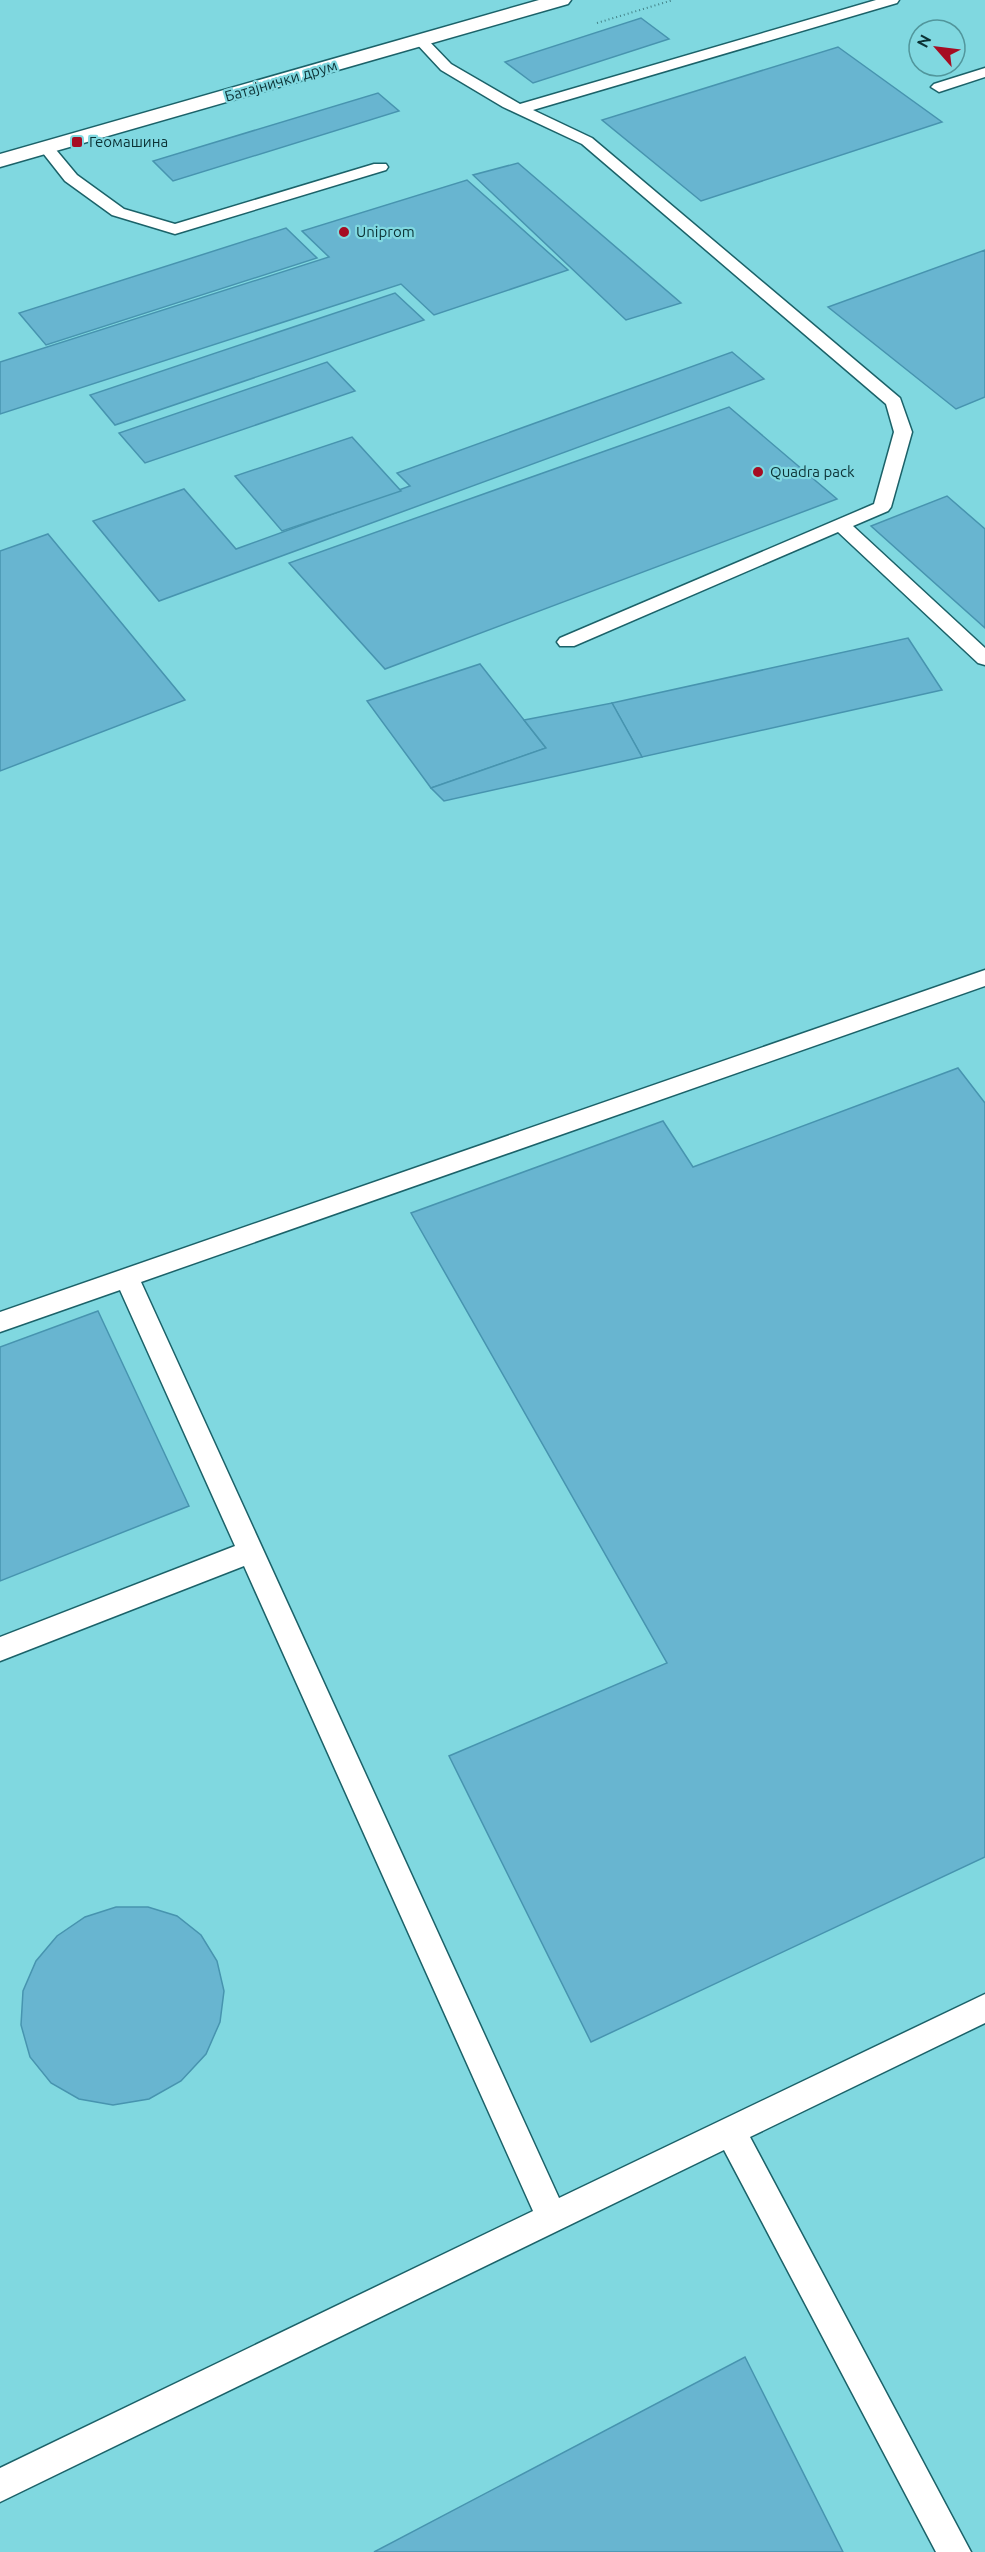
<svg xmlns="http://www.w3.org/2000/svg" width="985" height="2552" font-family="Ubuntu,sans-serif">
	<rect width="100%" height="100%" fill="#80d8e0"/>
	<g fill="#68b5d0" stroke="#4794af" stroke-width="1.5">
		<path d="M641,18L669,39L533,83L505,62Z"/>
		<path d="M838,47L942,122L701,201L602,120Z"/>
		<path d="M378,93L399,111L173,181L153,161Z"/>
		<path d="M518,163L681,303L626,320L473,175Z"/>
		<path d="M467,180L568,270L434,315L401,284L0,414V362L329,257L302,231Z"/>
		<path d="M286,228L317,258L46,345L19,313Z"/>
		<path d="M985,250V397L956,409L828,307Z"/>
		<path d="M395,293L424,320L115,425L90,395Z"/>
		<path d="M732,352L764,379L159,601L93,521L184,489L236,549L410,486L397,473Z"/>
		<path d="M327,362L355,391L145,463L119,433Z"/>
		<path d="M729,407L837,499L385,669L289,563Z"/>
		<path d="M352,437L401,491L282,531L235,476Z"/>
		<path d="M947,496L985,529V628L871,526Z"/>
		<path d="M48,534L185,700L0,771V551Z"/>
		<path d="M908,638L942,690L642,757L612,703Z"/>
		<path d="M480,664L546,748L431,788L367,701Z"/>
		<path d="M612,703L642,757L444,801L431,788L546,748L524,720Z"/>
		<path d="M958,1068L985,1103V1857L591,2042L449,1756L667,1663L411,1213L663,1121L693,1167Z"/>
		<path d="M98,1311L189,1506L0,1581V1347Z"/>
		<path d="M116,1907H148L177,1916L201,1935L217,1961L224,1991L220,2022L206,2054L181,2081L149,2099L113,2105L79,2099L51,2083L30,2057L21,2025L23,1991L36,1961L57,1936L85,1917Z"/>
		<path d="M745,2357L843,2552H374Z"/>
	</g>
	<g fill="none" stroke-linecap="round" stroke-linejoin="round">
		<defs>
			<g id="service">
				<path d="M876,0H899L897,3L533,110L592,138L900,398L912,432L891,507L888,511L853,526L985,648V665L978,663L838,532L574,646H560L557,642L560,638L874,504L894,432L886,404L582,144L503,107L441,70L414,41L421,37L426,38L451,64L520,104Z"/>
				<path d="M985,68V77L939,92L931,87L934,84Z"/>
				<path d="M47,143L52,145L77,175L124,209L175,224L374,164H386L388,167L386,170L175,234L112,215L65,181L39,148Z"/>
				<path d="M985,970V986L141,1282L559,2198L985,1994V2023L750,2137L971,2552H936L724,2150L0,2502V2468L533,2211L244,1566L0,1661V1637L235,1546L120,1290L0,1332V1312Z"/>
			</g>
			<path id="secondary" d="M539,0H571L568,4L0,167V154Z"/>
		</defs>
		<use href="#service" stroke="#1b6269" stroke-width="3"/>
		<use href="#secondary" stroke="#1b6269" stroke-width="3"/>
		<path stroke="#428086" stroke-width="2" stroke-dasharray="1 3" stroke-linecap="butt" d="M597,23L673,0"/>
		<use href="#service" fill="#fff" fill-rule="evenodd"/>
		<use href="#secondary" fill="#fff" fill-rule="evenodd"/>
	</g>
	<g fill="#a60c22" stroke="#80d8e0" stroke-width="2">
		<rect x="71" y="136" width="12" height="12" rx="3"/>
		<circle cx="344" cy="232" r="6"/>
		<circle cx="758" cy="472" r="6"/>
	</g>
	<g text-anchor="middle" stroke-width="4.5" stroke-linejoin="round" paint-order="stroke">
		<g font-size="15" fill="#0b3235" stroke="#80d8e0">
			<text transform="translate(281 81) rotate(-16)" y="5">Батајнички друм</text>
		</g>
		<g font-size="15" fill="#0b3235" stroke="#80d8e0" text-anchor="start">
			<text x="89" y="147">Геомашина</text>
			<text x="356" y="237">Uniprom</text>
			<text x="770" y="477">Quadra pack</text>
		</g>
	</g>
	<g transform="translate(937 48) rotate(298)"><circle r="28" fill="#80d8e0" stroke="#51969c" stroke-width="1.5"/>
	<path d="M0-4.5L10 22L0 15L-10 22Z" fill="#a60c22"/>
	<text y="-9" font-size="16" font-weight="bold" text-anchor="middle" fill="#0b3235">N</text>
	</g>
</svg>
